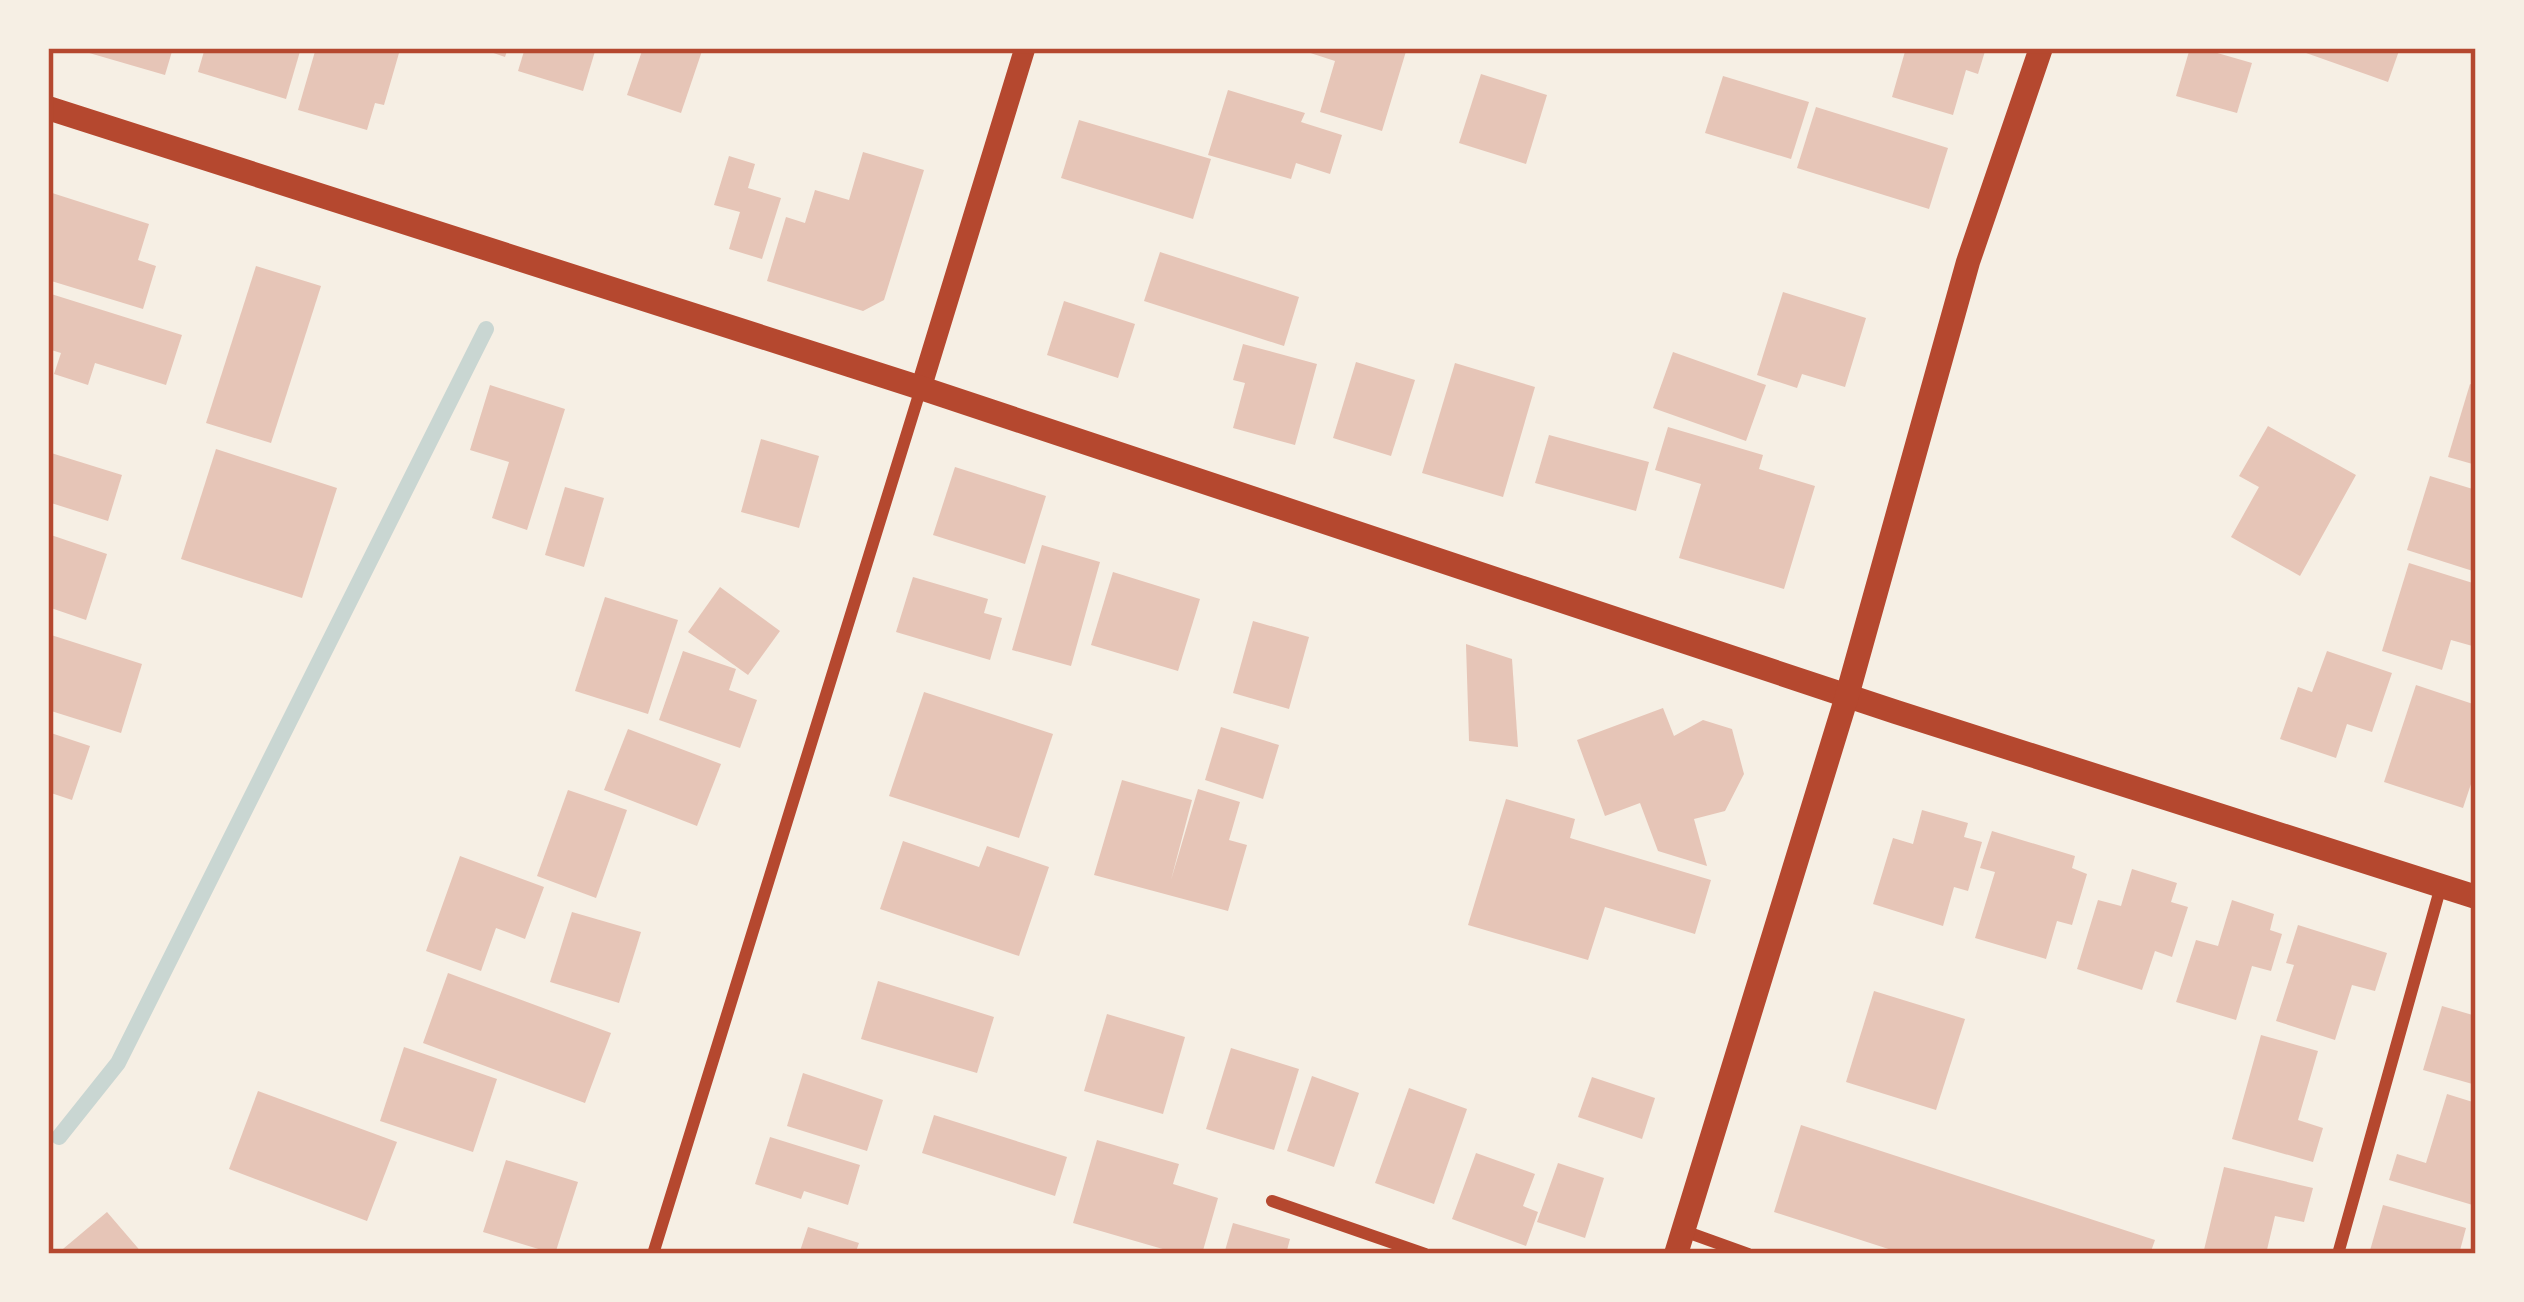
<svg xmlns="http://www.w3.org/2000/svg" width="2524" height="1302" font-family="'Zilla Slab',serif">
	<rect width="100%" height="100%" fill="#f6efe4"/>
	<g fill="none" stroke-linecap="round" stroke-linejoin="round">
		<path stroke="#c9d6d2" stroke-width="16" d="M59,1137L118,1063L486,329"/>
	</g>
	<g fill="#e6c5b7">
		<path d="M72,48H173L165,75Z"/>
		<path d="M205,48H301L286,99L198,72Z"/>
		<path d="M316,48H382L399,53L384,105L375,103L367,130L298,110Z"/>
		<path d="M479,48H508L505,57Z"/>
		<path d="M525,48H596L583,91L518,71Z"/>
		<path d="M643,48H703L681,113L627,95Z"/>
		<path d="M1295,48H1407L1382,131L1320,112L1335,61Z"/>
		<path d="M1906,48H1986L1978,74L1966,70L1953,115L1892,97Z"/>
		<path d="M2190,48H2200L2252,63L2237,113L2176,96Z"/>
		<path d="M2292,48H2400L2388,82Z"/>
		<path d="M1481,74L1547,95L1526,164L1459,143Z"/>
		<path d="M1723,76L1809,102L1791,159L1705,133Z"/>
		<path d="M1228,90L1305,113L1301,122L1342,135L1330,174L1296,163L1291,179L1208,155Z"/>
		<path d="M1816,107L1948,148L1929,209L1797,168Z"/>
		<path d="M1079,120L1211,159L1193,219L1061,178Z"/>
		<path d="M863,152L924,170L884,300L863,311L767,281L786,217L805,223L815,190L849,200Z"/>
		<path d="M729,156L755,164L748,188L781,198L762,259L729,249L740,212L714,205Z"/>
		<path d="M49,192L149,224L138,260L156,266L143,309L48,280Z"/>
		<path d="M1160,252L1299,297L1284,346L1144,301Z"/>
		<path d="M256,266L321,286L271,443L206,423Z"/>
		<path d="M1783,292L1866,318L1845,387L1802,374L1797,388L1757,375Z"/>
		<path d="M48,293L182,335L166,385L95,363L88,385L54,374L61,353L48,349Z"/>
		<path d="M1064,301L1135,324L1118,378L1047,355Z"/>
		<path d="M1243,344L1317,364L1295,445L1233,428L1245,383L1233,380Z"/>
		<path d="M1673,352L1766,385L1746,441L1653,408Z"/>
		<path d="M1356,362L1415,380L1391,456L1333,438Z"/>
		<path d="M1455,363L1535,387L1503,497L1422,473Z"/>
		<path d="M2470,384L2476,386V465L2448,457Z"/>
		<path d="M490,385L565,409L527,530L492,518L509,462L470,450Z"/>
		<path d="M2268,426L2356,475L2300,576L2231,537L2259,487L2239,476Z"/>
		<path d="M1668,427L1763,455L1759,469L1815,486L1784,589L1679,558L1701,484L1655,470Z"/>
		<path d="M1549,435L1649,462L1636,511L1535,483Z"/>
		<path d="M761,439L819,456L799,528L741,512Z"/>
		<path d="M216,449L337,488L302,598L181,559Z"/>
		<path d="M48,452L122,475L108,521L48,502Z"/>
		<path d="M955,467L1046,496L1025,564L933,535Z"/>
		<path d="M2430,476L2476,490V572L2407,550Z"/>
		<path d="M565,487L604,498L584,567L545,555Z"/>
		<path d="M48,534L107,554L86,620L48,607Z"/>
		<path d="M1042,545L1100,562L1071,666L1012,650Z"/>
		<path d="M2409,563L2476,584V647L2451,640L2442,670L2382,651Z"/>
		<path d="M1113,572L1200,599L1178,671L1091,645Z"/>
		<path d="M913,577L988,599L984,613L1002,618L990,660L896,632Z"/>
		<path d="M720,587L780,631L748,675L688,632Z"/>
		<path d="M605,597L678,620L648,714L575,691Z"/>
		<path d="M1253,621L1309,637L1289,709L1233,693Z"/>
		<path d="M48,634L142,664L121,733L48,710Z"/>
		<path d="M1466,644L1512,659L1518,747L1469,741Z"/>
		<path d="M683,651L736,669L729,690L757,700L740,748L659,720Z"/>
		<path d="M2327,651L2392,673L2372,732L2347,724L2336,758L2280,739L2298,687L2312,692Z"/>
		<path d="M2416,685L2476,705V769L2463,808L2384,782Z"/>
		<path d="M924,692L1053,734L1019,838L889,796Z"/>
		<path d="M1663,708L1674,736L1703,720L1732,729L1744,774L1725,811L1694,819L1707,866L1658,851L1640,803L1605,816L1577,740Z"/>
		<path d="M1221,727L1279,745L1263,799L1205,780Z"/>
		<path d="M628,729L721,764L697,826L604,790Z"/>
		<path d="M48,732L90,746L72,800L48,792Z"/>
		<path d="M1122,780L1192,800L1171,880L1198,789L1240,802L1229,840L1247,845L1228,911L1094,875Z"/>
		<path d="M568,790L627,810L596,898L537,876Z"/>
		<path d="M1506,799L1575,819L1570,838L1711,880L1695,934L1605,907L1588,960L1468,925Z"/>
		<path d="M1922,810L1968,823L1964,837L1982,842L1968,891L1954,887L1943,926L1873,904L1893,838L1913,844Z"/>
		<path d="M1992,831L2075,856L2072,868L2087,874L2072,925L2057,921L2046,959L1975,938L1995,872L1980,868Z"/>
		<path d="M903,841L979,867L987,846L1049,867L1019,956L880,909Z"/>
		<path d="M460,856L544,887L525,939L496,928L481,971L426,951Z"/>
		<path d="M2132,869L2177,883L2171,902L2188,907L2172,957L2155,951L2142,990L2077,969L2098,900L2121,906Z"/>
		<path d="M2232,900L2274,914L2270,930L2282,934L2271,971L2252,966L2236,1020L2176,1002L2196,940L2218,946Z"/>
		<path d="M572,912L641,932L619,1003L550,982Z"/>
		<path d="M2298,925L2387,953L2375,991L2352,985L2335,1040L2276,1021L2294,965L2286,963Z"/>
		<path d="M448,973L611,1033L585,1103L423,1043Z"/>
		<path d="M878,981L994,1017L977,1073L861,1039Z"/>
		<path d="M1874,991L1965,1019L1936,1110L1846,1082Z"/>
		<path d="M2442,1006L2476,1016V1085L2423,1070Z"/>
		<path d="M1107,1014L1185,1037L1163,1114L1084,1091Z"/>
		<path d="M2261,1035L2318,1051L2298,1120L2323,1128L2313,1162L2232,1139Z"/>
		<path d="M404,1047L497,1079L473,1152L380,1121Z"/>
		<path d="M1231,1048L1299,1069L1274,1150L1206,1129Z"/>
		<path d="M803,1073L883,1100L867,1151L787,1126Z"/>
		<path d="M1312,1076L1359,1093L1334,1167L1287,1151Z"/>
		<path d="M1592,1077L1655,1098L1642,1139L1578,1117Z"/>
		<path d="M1409,1088L1467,1109L1434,1204L1375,1183Z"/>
		<path d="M258,1091L397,1142L367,1221L229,1169Z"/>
		<path d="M2447,1094L2476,1103V1206L2389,1180L2397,1154L2426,1163Z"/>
		<path d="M934,1115L1067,1157L1055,1196L922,1153Z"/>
		<path d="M1801,1125L2155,1240L2150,1254H1904L1774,1212Z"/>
		<path d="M770,1137L860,1165L848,1205L804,1191L801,1199L755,1184Z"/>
		<path d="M1097,1140L1179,1164L1173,1184L1218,1198L1202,1254H1180L1073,1223Z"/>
		<path d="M1476,1153L1535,1174L1523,1206L1538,1212L1526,1246L1452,1219Z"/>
		<path d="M506,1160L578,1182L555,1254L483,1232Z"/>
		<path d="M1558,1163L1604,1178L1585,1238L1537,1222Z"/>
		<path d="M2224,1167L2313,1188L2304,1222L2275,1216L2266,1254H2203Z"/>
		<path d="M2383,1205L2466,1228L2459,1254H2369Z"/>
		<path d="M107,1212L143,1254H57Z"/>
		<path d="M1233,1223L1290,1239L1286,1254H1224Z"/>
		<path d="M808,1227L859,1243L855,1254H799Z"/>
	</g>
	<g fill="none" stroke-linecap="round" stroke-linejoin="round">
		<g stroke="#b5482f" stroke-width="12">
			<path d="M1272,1201L1425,1254"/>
			<path d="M1684,1231L1748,1254"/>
			<path d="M653,1254L921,388"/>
			<path d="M2338,1254L2441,886"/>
		</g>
		<path stroke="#b5482f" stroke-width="21" d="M921,388L1025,48"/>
		<g stroke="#b5482f" stroke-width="24">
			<path d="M48,108L921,388L1896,712L2476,897"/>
			<path d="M1676,1254L1847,696L1968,262L2041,48"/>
		</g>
	</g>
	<rect width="2524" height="1302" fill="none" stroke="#f6efe4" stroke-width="102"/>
	<rect x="51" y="51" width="2422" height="1200" fill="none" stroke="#b5482f" stroke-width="4.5"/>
</svg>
